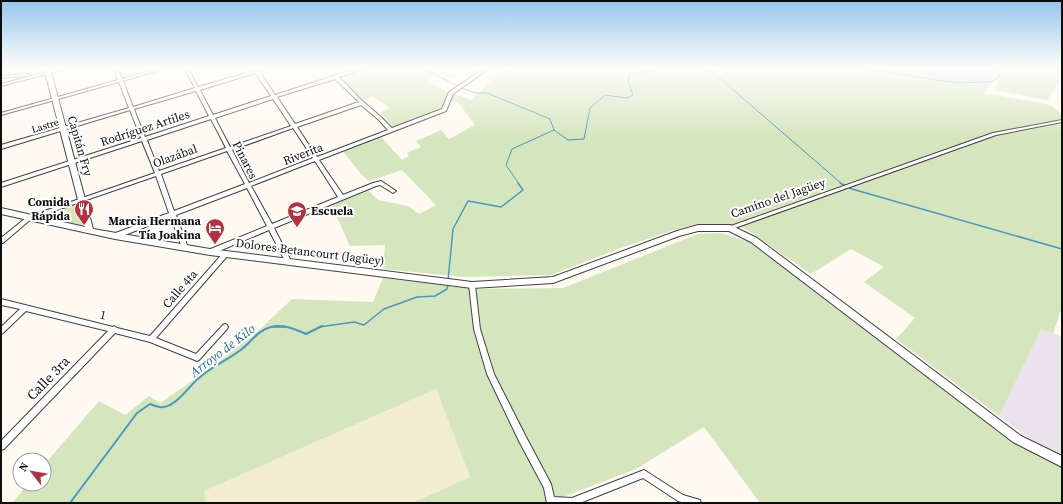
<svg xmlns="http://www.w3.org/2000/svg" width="1063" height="504" font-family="'Source Serif 4',serif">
	<rect width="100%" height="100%" fill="#fefaf1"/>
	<path fill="#eae3ec" d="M1041,328L1062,337V456L1049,452L999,416Z"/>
	<path fill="#f2edd2" d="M436,389L470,477L412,503H206L204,491Z"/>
	<g fill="#d5e5bd">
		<path d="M370,68H471L451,78L438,73L426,80L448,92L471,100L505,68H859L958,84H992L983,93L1051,105L1062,115V307L1053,334L1041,329L999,416L896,339L915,318L864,282L884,267L851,249L811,274L749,231L735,224H697L674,230L618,249L551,275L464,277L383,269L385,245L350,246L331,204L367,189L378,200L408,206L419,214L436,205L402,170L369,181L361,174L343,151L381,137L402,160L409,156L407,153L421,147L416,141L441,130L449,139L475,125L458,102H444L440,110L394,127L380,113L390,108L373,96L362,100L339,78Z"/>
		<path d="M996,68H1062V78L1047,100L995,90L999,77L998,70Z"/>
		<path d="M79,203L86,227L38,217Z"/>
		<path d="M721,233L756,244L1014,440L1062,464V503H760L704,427L636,469L563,497V503H412L470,477L436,389L204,491L206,503H12L28,484H44V465L99,401L125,415L149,396L160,403L212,367L257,332L292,299L373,302L383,278L476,289L563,288L698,234Z"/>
	</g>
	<path fill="#bae0f1" stroke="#4798c1" d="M860,68H996L998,70L999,77L992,82L957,83Z"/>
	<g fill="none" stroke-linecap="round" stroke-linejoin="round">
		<g stroke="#4798c1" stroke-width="1">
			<path d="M370,68H381"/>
			<path d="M422,68L464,89L475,93H487L550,119L554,130"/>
			<path d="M708,68L842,184"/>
			<path d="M519,184L506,165L512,149L554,130L568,140L584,139L590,108L605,95L627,98L633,95L628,81L630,75L661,68"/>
		</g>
		<g stroke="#4798c1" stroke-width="1.5">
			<path d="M840,183L852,189L1062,249"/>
			<path d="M448,281L453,229L468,201L501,207L523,190L518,183"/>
			<path d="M273,327H285"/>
			<path d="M319,327L354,322L364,325L384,309L417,297L435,296L447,289L448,285"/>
		</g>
		<path stroke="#4798c1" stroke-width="2" d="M70,503L137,413L150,404C157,407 163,409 170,405C182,399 189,386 199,378C212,366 228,360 242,349C251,342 258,330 271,327C283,324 295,329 306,334L322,326"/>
		<defs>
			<g id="minor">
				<path d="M62,68H69L1,86V84Z"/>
				<path d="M113,68H117L122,79L159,68H166L123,81L133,107L195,88L184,68H188L198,87L253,71L260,72L275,95L358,68H365L339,77L359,98L382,118L392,128L442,109L449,92L480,71L484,72L453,94L446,111L319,160L343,195L373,183L381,181L396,191L393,193L380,185L376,186L274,228L291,261L290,263H286L269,230L212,254H208L207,252L208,250L267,226L247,188L176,215L188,248L187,250H183L182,248L171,217L117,238H113L112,236L113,234L169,213L156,176L31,219L3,243H1V238L27,217L155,173L142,141L1,187V183L141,138L130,110L1,149V145L129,108L119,82L1,115V113L118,80ZM255,73L256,74L271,96L213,115L200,90ZM335,79L359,102L295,124L277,97ZM196,91L209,116L145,137L134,109ZM273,99L291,126L230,147L215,118ZM361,105L379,120L388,130L317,157L297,127ZM211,119L226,148L159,171L147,140ZM293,128L313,158L249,183L232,150ZM227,151L245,184L174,211L161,174ZM315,161L338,197L272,224L251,186Z"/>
				<path d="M27,74H29V76L1,78V76Z"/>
				<path d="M1062,120V122L996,135L732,229H728L727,228L728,227L993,133Z"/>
				<path d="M224,252H226L229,254L156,338L196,354L223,325L225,324L227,325L228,327L227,329L199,360L197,361L195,360L150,342L115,333L4,449L1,450V441L108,331L26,311L3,333L1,334V327L20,309L1,305V299L113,327L114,326L117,328L150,336Z"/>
				<path d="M470,283H474L475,285L480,329L494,374L525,435L551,484L554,497L572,498L644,470L683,495L700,500L701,503H684L678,501L643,478L580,503H547L544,488L519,441L487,374L474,329L469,285Z"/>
			</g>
			<path id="tertiary" d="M44,68H50L93,229L210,249L472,282L553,277L677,231L698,225H730L757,238L1021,436L1062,456V467L1013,442L751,242L729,231H698L679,236L553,283L472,288L210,255L115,239L1,214V208L85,227Z"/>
		</defs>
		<use href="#minor" stroke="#414141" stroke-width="2"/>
		<use href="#tertiary" stroke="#414141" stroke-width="2"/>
		<use href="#minor" fill="#fff" fill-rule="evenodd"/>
		<use href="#tertiary" fill="#fff" fill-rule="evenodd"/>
	</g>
	<linearGradient id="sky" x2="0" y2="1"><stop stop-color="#95c6ec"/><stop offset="0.49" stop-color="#fffdf9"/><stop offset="1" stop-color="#fffdf9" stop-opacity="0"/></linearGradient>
	<rect width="1063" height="139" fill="url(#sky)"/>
	<defs>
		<symbol id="restaurant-pin" viewBox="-11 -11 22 30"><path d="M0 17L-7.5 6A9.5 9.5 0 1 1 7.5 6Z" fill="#b23241" stroke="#fff"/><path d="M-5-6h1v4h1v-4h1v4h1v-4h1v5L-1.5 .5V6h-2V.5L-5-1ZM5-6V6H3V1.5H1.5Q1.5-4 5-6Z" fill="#fff"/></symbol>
		<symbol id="school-pin" viewBox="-11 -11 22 30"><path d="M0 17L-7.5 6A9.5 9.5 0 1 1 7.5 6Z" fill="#b23241" stroke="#fff"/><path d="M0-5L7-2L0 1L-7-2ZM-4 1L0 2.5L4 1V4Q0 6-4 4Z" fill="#fff"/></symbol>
		<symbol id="hotel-pin" viewBox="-11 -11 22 30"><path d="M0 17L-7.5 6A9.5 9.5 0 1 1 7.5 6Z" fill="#b23241" stroke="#fff"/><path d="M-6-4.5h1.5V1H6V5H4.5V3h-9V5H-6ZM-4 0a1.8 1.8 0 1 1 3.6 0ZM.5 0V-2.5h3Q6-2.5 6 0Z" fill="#fff"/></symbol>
	</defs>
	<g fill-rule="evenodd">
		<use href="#restaurant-pin" x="73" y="198" width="22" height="30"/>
		<use href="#school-pin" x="286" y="200" width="22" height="30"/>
		<use href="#hotel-pin" x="204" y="217" width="22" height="30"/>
	</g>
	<g text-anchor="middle" stroke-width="4" stroke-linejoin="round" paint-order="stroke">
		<g font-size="10" fill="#0e0e0e" stroke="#fff">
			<text transform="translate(45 125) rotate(-17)" y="4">Lastre</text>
		</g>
		<g font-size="12" fill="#0e0e0e" stroke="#fff">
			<text transform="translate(145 128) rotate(-18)" y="4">Rodríguez Artiles</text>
			<text transform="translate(80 146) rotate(74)" y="4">Capitán Fry</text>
			<text transform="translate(303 154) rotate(-21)" y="4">Riverita</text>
			<text transform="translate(175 156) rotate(-20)" y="4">Olazábal</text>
			<text transform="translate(245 160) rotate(63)" y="4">Pinares</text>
			<text transform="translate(778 198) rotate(-19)" y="4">Camino del Jagüey</text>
			<text transform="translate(310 252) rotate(7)" y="4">Dolores Betancourt (Jagüey)</text>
			<text transform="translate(180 289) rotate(-49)" y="4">Calle 4ta</text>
			<text transform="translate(103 315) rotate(13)" y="4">1</text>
		</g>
		<g font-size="12" font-weight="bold" fill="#0e0e0e" stroke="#fff" text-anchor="end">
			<text x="70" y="206">Comida<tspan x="70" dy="14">Rápida</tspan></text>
			<text x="311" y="215" text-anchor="start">Escuela</text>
			<text x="201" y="225">Marcia Hermana<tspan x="201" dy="14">Tía Joakina</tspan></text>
		</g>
		<g font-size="13" font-style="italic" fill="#226a95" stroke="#fff">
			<text transform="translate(222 350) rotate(-37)" y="5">Arroyo de Kilo</text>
		</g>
		<g font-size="14" fill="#0e0e0e" stroke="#fff">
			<text transform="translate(48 378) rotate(-46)" y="5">Calle 3ra</text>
		</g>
	</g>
	<rect width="1063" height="504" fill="none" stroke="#0e0e0e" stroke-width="4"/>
	<g transform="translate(32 472) rotate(301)"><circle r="19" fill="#ffffff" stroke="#9f9f9f"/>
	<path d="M0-3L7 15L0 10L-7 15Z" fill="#b23241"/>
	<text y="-6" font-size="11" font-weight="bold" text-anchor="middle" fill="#0e0e0e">N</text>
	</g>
</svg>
